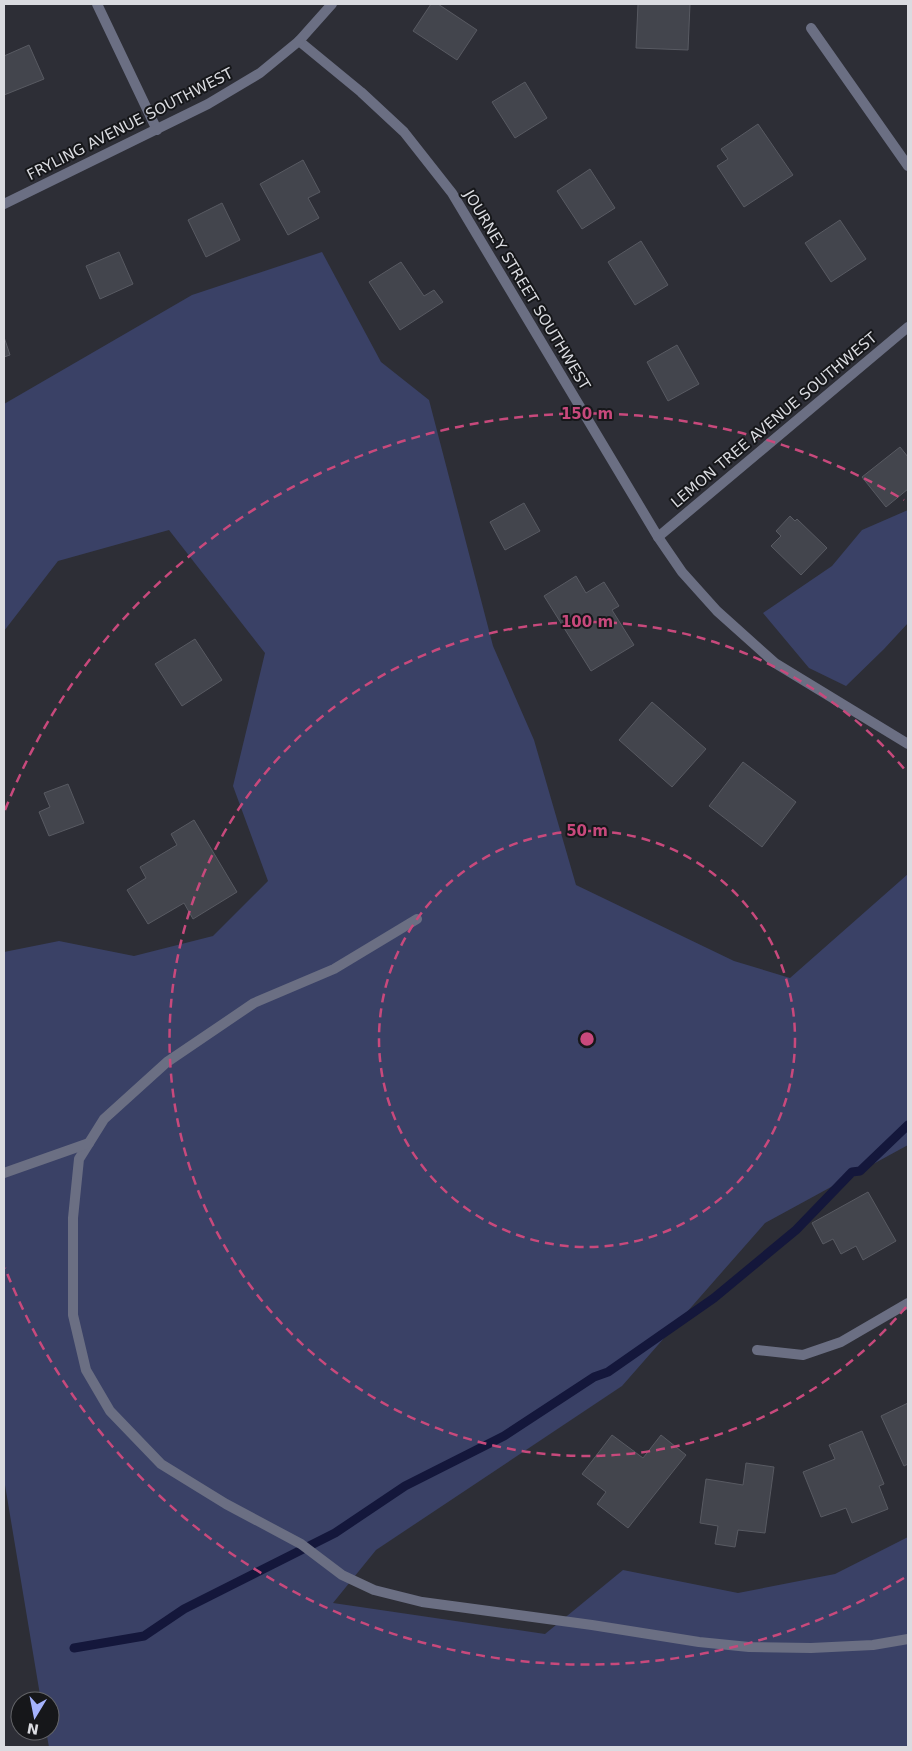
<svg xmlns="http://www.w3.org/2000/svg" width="912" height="1751" font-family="'DejaVu Sans',sans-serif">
	<rect width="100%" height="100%" fill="#2d2e36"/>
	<g fill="#3a4166">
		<path d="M322,252L381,362L429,400L493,646L534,740L576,885L734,961L790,978L908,874V1145L765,1223L622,1386L376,1550L333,1603L545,1634L623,1570L738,1593L835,1574L908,1537V1747H49L46,1731H50V1701H41L4,1479V952L59,941L134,956L213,936L268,881L233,786L265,653L169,530L58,561L4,631V404L192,295Z"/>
		<path d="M908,510V623L884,649L846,686L809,668L763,613L832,566L862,530Z"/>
	</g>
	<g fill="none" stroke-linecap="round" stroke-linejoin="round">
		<path stroke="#14173b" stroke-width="9" d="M74,1648L144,1636L184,1609L335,1533L405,1486L504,1436L594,1377L608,1372L714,1298L796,1230L852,1172L860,1171L908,1125"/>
	</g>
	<g fill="#43454d" stroke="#585a62">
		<path d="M431,4H438L477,30L457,60L413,31Z"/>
		<path d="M638,4H690L688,50L636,48Z"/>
		<path d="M29,45L44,79L4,95V56Z"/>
		<path d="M525,82L547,118L515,138L492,102Z"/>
		<path d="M758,124L793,175L744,207L717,166L728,159L721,149Z"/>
		<path d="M303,160L320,192L308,198L319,218L288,235L260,184Z"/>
		<path d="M590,169L615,208L582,229L557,191Z"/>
		<path d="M222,203L240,240L206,257L188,220Z"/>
		<path d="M840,220L866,259L831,282L805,243Z"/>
		<path d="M641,241L668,285L635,305L608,262Z"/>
		<path d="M119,252L133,284L100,299L86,266Z"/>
		<path d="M401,262L424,296L434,290L443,302L400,330L369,282Z"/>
		<path d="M4,337L10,355L4,357Z"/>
		<path d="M677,345L699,384L668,401L647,362Z"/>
		<path d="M900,447L908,457V489L886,507L862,477Z"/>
		<path d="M524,503L540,531L505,550L490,522Z"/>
		<path d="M790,516L795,521L797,519L827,548L801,575L771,546L781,536L776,531Z"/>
		<path d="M576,576L586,593L604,582L619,606L612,610L634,645L591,671L544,596Z"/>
		<path d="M195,639L222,680L182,706L155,664Z"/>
		<path d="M652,702L706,749L672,787L619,740Z"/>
		<path d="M743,762L796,802L762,847L709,806Z"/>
		<path d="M68,784L84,823L49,836L39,812L50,807L44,793Z"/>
		<path d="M194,820L237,892L193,919L184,903L148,924L127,890L146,878L140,867L177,845L171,834Z"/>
		<path d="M868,1192L896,1241L863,1260L856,1246L841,1254L833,1239L823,1244L812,1223Z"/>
		<path d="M908,1403V1464L904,1466L881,1416Z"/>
		<path d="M862,1431L884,1484L879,1486L888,1509L852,1523L846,1508L821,1517L803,1472L835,1459L829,1445Z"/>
		<path d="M612,1435L643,1458L661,1435L686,1455L628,1528L597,1504L606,1492L582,1474Z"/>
		<path d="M746,1463L774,1467L765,1533L738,1530L735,1547L715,1544L718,1526L700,1523L706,1479L743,1485Z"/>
	</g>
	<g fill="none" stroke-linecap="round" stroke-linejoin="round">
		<g stroke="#6b6f83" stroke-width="10">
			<path d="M417,919L334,969L254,1003L167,1062L104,1119L79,1159L73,1218V1315L86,1370L110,1411L161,1464L226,1504L301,1544L342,1575L374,1590L422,1602L592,1625L699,1642L749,1647L811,1648L873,1645L908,1639"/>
			<path d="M4,1173L89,1143"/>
		</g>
		<g stroke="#6b6f83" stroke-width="10">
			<path d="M97,4L157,130"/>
			<path d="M811,28L908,166"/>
			<path d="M299,41L361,92L404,132L452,193L658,537L682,572L717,611L775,663L908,744"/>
			<path d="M4,204L208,104L260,73L299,41L332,4"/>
			<path d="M658,537L908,327"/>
			<path d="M757,1350L803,1355L841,1342L908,1303"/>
		</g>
	</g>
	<g fill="none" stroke="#c8497c" stroke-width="2.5" stroke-dasharray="9 6">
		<circle cx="587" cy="1039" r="208"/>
		<path d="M906 1307A417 417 0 1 1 906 771"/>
		<path d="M904 1578A625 625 0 0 1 5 1268M5 810A625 625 0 0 1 904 500"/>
	</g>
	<g text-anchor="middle" stroke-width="4" stroke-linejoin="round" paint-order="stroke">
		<g font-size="15" fill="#dadbe0" stroke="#16171a">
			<text transform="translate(130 124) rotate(-27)" y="5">FRYLING AVENUE SOUTHWEST</text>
			<text transform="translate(527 290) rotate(59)" y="5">JOURNEY STREET SOUTHWEST</text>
			<text transform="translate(774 420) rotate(-40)" y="5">LEMON TREE AVENUE SOUTHWEST</text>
		</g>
	</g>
	<circle cx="587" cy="1039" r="8" fill="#c8497c" stroke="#16171a" stroke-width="2.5"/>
	<g font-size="15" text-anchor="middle" font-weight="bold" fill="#c8497c" stroke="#16171a" stroke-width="4" stroke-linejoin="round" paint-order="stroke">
		<text x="587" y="419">150 m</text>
		<text x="587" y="627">100 m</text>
		<text x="587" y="836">50 m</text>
	</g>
	<rect width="912" height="1751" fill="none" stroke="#dadbe0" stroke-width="10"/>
	<g transform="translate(35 1716) rotate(190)"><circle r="24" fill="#16171a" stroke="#646569"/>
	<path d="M0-4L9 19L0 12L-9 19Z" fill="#a4b2fc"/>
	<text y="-8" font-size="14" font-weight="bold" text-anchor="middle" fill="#dadbe0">N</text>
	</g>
</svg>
